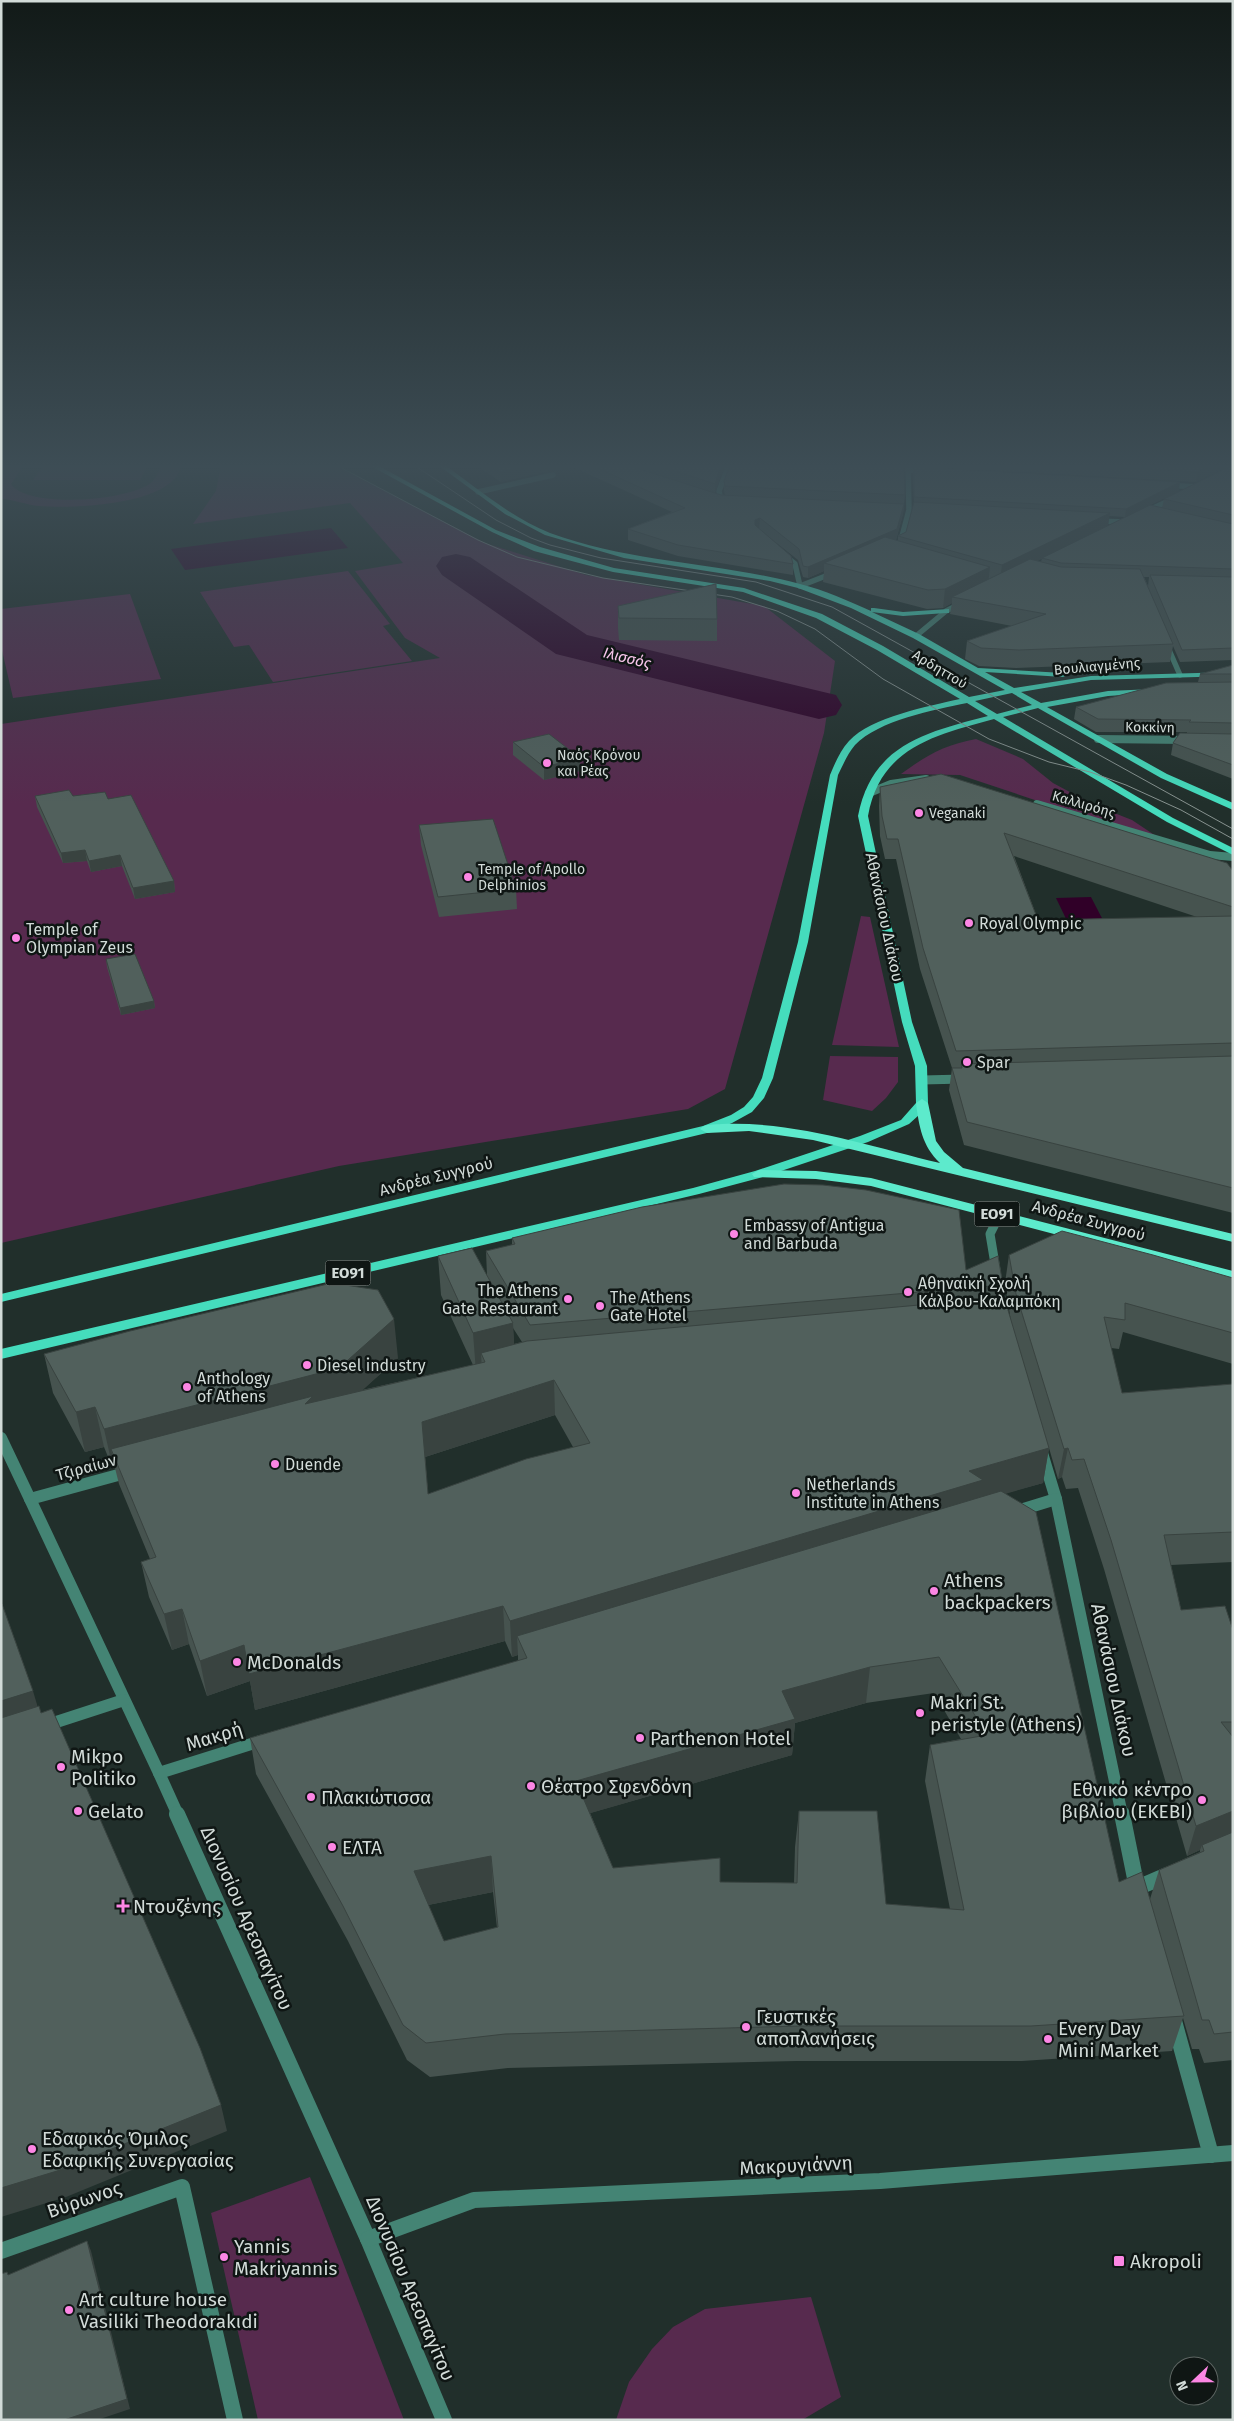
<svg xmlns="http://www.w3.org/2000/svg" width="1234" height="2421" font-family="'Fira Sans',sans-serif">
	<rect width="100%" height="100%" fill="#212f2b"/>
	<g fill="#572a4e">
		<path d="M1,465H24L11,484C27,509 131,501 152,482C156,478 159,470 162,465H182C180,469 178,475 175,478C154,505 70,509 39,506C26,505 13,499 1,499Z"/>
		<path d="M44,465H148L140,480H33Z"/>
		<path d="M221,465H334L485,543L586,575L764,606L835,661L824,733L725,1089L688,1109L339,1166L1,1243V724L440,658L405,638L355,571L403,563L350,503L193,524L216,491Z"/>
		<path d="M348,571L390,624L383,626L412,661L273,682L249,645L234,647L200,592Z"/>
		<path d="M130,594L161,679L13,698L1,646V609Z"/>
		<path d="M976,739L1023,759L1053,783L1094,805L1132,820L1156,836L1149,838L960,775L901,774C927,755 944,745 976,739Z"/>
		<path d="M861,916L870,917L899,1047L832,1045Z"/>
		<path d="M830,1056L898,1057V1082L886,1098L872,1111L823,1100Z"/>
		<path d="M310,2177L404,2420H258L211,2213Z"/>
		<path d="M811,2297L841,2397L802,2420H616L629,2382L652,2349L673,2327L705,2309Z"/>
	</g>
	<g fill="#300028">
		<path d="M331,528L348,548L185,570L171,549Z"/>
		<path d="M1091,897L1106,926L1070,927L1056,898Z"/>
	</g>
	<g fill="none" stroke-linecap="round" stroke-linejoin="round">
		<path fill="#300028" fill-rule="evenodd" d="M456,554L470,557L587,635L836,695L842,705L836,715L819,719L556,654L442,575L436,566L442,557Z"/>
		<g stroke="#448474" stroke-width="5.5">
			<path d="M478,492L553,475"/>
			<path d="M784,555L795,564L800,586"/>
		</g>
		<g stroke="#448474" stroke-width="12">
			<path d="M1,1438L30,1499"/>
			<path d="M159,1773L178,1815"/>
		</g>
		<g stroke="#448474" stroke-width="16">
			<path d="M177,1814L368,2239L444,2420"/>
			<path d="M1174,2021L1211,2155"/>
			<path d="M368,2239L474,2200L880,2181L1233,2153"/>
		</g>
		<g stroke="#448474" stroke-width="5.5">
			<path d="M1227,465L1233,466"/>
			<path d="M908,470L927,471"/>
			<path d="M1166,485L1196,487"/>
			<path d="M716,499L721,501L719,491L729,465"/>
			<path d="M1096,521L1125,522"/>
			<path d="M900,544L909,510L908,465"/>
			<path d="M800,586L836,572"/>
			<path d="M1166,643L1180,675"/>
		</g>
		<g stroke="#448474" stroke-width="8">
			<path d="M1098,739L1187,740"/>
			<path d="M869,793L891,784L926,779"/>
			<path d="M1037,804L1210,855L1233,857"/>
		</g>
		<g stroke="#448474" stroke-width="9">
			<path d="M922,1080L964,1079"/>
			<path d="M996,1270L990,1234L1000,1214"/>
		</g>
		<g stroke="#448474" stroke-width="12">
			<path d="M1042,1453L1056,1499L1122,1815"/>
			<path d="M129,1472L30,1499L159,1773L264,1740"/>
			<path d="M1017,1511L1056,1499"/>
			<path d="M44,1726L124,1700"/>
		</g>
		<g stroke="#448474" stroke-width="16">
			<path d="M1122,1814L1137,1888L1167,1875"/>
			<path d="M1,2251L182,2187L235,2420"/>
		</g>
		<g stroke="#448474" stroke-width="5.5">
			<path d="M1145,512L1175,498"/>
			<path d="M916,636L946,611L962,603"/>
		</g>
		<path fill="#45dcbd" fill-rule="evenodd" d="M369,465H377L496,530L540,547L614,568L744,588L822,614L883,646L969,697L1005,690L913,638L851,608L798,588L770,581L624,558L545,535L505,514L438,465H445C478,489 512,518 550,533C631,563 718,562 800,584C824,590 849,601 871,611V608H874L903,612L949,609V613H946L903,616L872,612L919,634L978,668L1063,673L1067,675L1063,677L985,672L1014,688L1091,676L1233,672V676L1091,680L1021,692L1041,703L1108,691L1154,689L1155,691L1151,693L1108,696L1047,707L1167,774L1233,803V810L1161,778L1038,708L1003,717L1173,818L1233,848V855L1167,822L994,719C936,735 880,747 868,816L912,1022L927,1066L928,1103L919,1115L909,1124L868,1142L763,1177L699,1194L1,1359V1349L693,1188L755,1171L860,1136L901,1120L916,1103L915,1066L902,1022L858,816C872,744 927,732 988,716L967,703C934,710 879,720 855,745C848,753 843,765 838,775L808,942L773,1078L764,1098L752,1112L732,1123L711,1132L1,1302V1294L703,1126L731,1115L744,1107L753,1097L762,1078L798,942L830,775C835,763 840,751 849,741C871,717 929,706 960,699L877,650L816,618L743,592L613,572L534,551L492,532ZM1012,693L1032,705L997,714L975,701Z"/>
		<g fill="#5deacc" fill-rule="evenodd">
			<path d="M922,1099L928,1103L936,1141L944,1152L963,1168L1233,1234V1242L813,1140L749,1131L707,1133L700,1129C705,1123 715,1125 722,1124C796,1121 869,1146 940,1163C922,1146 919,1126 916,1103Z"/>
			<path d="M759,1170L816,1171L871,1178L1233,1271V1281L871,1186L816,1179L754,1177L752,1174Z"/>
		</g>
		<g stroke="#87928f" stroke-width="1">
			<path d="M336,465L478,540L517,557L603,578L732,597L777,611L815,629L883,679L989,739L1049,762L1090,772L1126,785L1181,810L1233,839"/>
			<path d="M414,465L496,520L531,538L550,545L601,558L756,582L832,607L1233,829"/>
		</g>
	</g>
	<g fill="#46534f" fill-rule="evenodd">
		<path d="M476,465H724L715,493L721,495H725L724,491V481L905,495L903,514L896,540H895L898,541V536L906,532L914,503L913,475L914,467L1179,491L1125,517L1109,516L1108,526L1037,561L1041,562L1042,558L1162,508L1164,499L1233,465V660L1180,662L1173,646L1170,662L1016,668L979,666L965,659L967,641L1012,626L950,614L952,603L943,608L927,609L823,582L824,571L808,578L803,577L798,560L759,529L793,564V575L678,556L628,540V529L672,512L575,468L552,470L501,482ZM1144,577H1149L1148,586Z"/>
		<path d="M912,465H1224V468L1196,482L913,466Z"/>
		<path d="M618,606L717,619V641L619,640L618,628Z"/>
		<path d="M1233,665V779L1171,755L1173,743L1187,733V732H1096L1074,719L1076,707L1198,682L1200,674Z"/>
		<path d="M513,742L580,758V771L544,780L513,755Z"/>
		<path d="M880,787L1233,871V1213L964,1145L949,1090L952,1068L920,969L896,859H885L880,836L879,806ZM1014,856L1197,917L1038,920Z"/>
		<path d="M35,796H73L108,799L174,881L175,892L135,899L122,866L91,872L87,861L63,863L37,807Z"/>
		<path d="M419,825L516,889L517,909L439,917L421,845Z"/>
		<path d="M106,959L154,1001L155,1008L121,1015L107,967Z"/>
		<path d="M512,1238L966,1270L1003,1285L1001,1297L1008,1310L1011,1322L1005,1283L1009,1255L1233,1278V1364L1123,1332L1119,1349L1111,1348L1122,1393L1233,1384V1562L1171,1565L1181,1610L1233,1630V2060L1204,2063L1199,2049H1192L1183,2018L1172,2051L1022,2061H797L508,2068L430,2077L407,2060L348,1941L256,1774L250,1738L518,1661V1655L512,1657L505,1641L255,1710L250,1681L207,1696L189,1644L172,1650L149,1597L141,1562L150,1559L119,1484L115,1468L113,1469L104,1447L85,1452L53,1393L44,1354L398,1358L362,1390L473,1365L441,1295L438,1256L487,1276L486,1251L512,1245ZM513,1328L522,1342L514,1344ZM555,1415L573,1447L428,1494L425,1457ZM1049,1448L1058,1479L1062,1477L1066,1489L1078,1488L1104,1569L1187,1856L1200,1850V1852L1159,1870L1150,1899L1119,1882L1006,1493L1043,1483ZM934,1693L961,1739L930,1745L925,1781L950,1909L886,1904L799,1811L795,1847L794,1883L720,1882L613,1868L590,1813L792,1755L795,1723L866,1703ZM493,1892L497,1928L444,1941L428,1905Z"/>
	</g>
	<g fill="#394340">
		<path d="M532,465H575V468L552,470L501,482L500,472Z"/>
		<path d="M721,465H724L715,494V484Z"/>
		<path d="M1212,465H1224V468L1196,482L1197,472Z"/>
		<path d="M1180,482L1179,491L1125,517L1126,509Z"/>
		<path d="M904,504L903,514L896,540L835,566L824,563V571L808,578V567Z"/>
		<path d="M1110,513L1108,526L1000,579L1002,565Z"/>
		<path d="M760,518L759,529L754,530L755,520Z"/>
		<path d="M990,567L988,585L952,597V603L943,608L945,589Z"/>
		<path d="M580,758V771L544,780V767Z"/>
		<path d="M85,850L87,861L63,863L61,853Z"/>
		<path d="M120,855L122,866L91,872L89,861Z"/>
		<path d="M174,881L175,892L135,899L133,888Z"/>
		<path d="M154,1001L155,1008L121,1015L120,1008Z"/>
		<path d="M394,1319L398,1358L344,1407L111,1449L115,1468L113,1469L104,1429Z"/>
		<path d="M513,1323L515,1362L481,1353L482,1371L476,1372L473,1333Z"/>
		<path d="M554,1380L555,1415L425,1457L422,1422Z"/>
		<path d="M95,1407L104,1447L85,1452L76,1412Z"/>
		<path d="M1049,1448L1043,1483L517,1636L518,1655L512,1657L510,1621L969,1471Z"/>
		<path d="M1068,1448L1062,1477L1058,1479L1064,1449Z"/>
		<path d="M503,1606L505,1641L255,1710L250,1681L207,1696L200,1661L244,1645Z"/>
		<path d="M182,1609L189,1644L172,1650L164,1614Z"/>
		<path d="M870,1667L866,1703L795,1723L792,1755L577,1817L576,1781L782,1691Z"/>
		<path d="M33,1691L41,1718L1,1731V1701Z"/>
		<path d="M1233,1811V1828L1230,1838L1202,1845L1200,1850L1187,1856L1196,1826Z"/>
		<path d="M491,1856L493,1892L418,1907L414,1871Z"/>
		<path d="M221,2105L227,2131L66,2197L1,2217V2188Z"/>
		<path d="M87,2241L91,2251L130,2409L97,2420H64Z"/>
	</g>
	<g fill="#51605c" stroke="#394340" fill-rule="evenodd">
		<path d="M490,465H532L500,472Z"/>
		<path d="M591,465H627L721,495L904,504L897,529L808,567L803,566L799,549L760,518L755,520V525L791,556L793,564L678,545L628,529L685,508Z"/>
		<path d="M657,465H721L715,484Z"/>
		<path d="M730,465H904L905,495L725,486L724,481Z"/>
		<path d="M1074,465H1212L1197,472Z"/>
		<path d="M1233,465V515L1164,499Z"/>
		<path d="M914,467L1180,482L1126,509L914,497Z"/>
		<path d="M914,502L1110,513L1002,565L898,536L906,532Z"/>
		<path d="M1150,505L1233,524V569L1061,563L1042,558Z"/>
		<path d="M885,537L990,567L945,589L928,590L824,563Z"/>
		<path d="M1030,559L1061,567L1140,569L1173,644L1019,650L981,648L967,641L1046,614L952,597Z"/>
		<path d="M1150,575L1233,577V648L1182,650Z"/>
		<path d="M716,584L717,619L619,618L618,606Z"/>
		<path d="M1233,665V674H1200Z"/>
		<path d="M1233,682V723L1189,722L1191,720L1098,719L1076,707L1166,683Z"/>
		<path d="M1180,733L1233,734V765L1173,743Z"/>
		<path d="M549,734L580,758L544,767L513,742Z"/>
		<path d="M941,774L1227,863L1233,871V907L1004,833L1038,920L1233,916V1043L956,1051L923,948L898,839H887L882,816L880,787Z"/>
		<path d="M69,790L73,796L105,792L108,799L131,795L174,881L133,888L120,855L89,861L85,850L61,853L35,796Z"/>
		<path d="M493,819L516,889L438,897L419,825Z"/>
		<path d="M135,954L154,1001L120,1008L106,959Z"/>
		<path d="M1233,1056V1188L967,1122L952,1068H962L961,1064Z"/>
		<path d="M784,1184L823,1185L866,1190L959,1210L966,1270L998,1256L1003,1285L530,1325L486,1251L515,1244L512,1238L642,1207Z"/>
		<path d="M1062,1231L1153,1255L1233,1278V1333L1125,1303V1320L1104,1317L1122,1393L1233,1384V1532L1164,1535L1181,1610L1225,1606L1233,1630V1722H1221L1233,1737V1811L1196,1826L1111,1540L1084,1459L1072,1460L1068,1448L1064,1449L1016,1294L1009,1255Z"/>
		<path d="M472,1248L513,1323L473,1333L438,1256Z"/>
		<path d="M332,1283L378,1290L394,1319L339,1368L104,1429L95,1407L76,1412L44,1354L130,1331Z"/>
		<path d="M1006,1297L1008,1310L1049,1448L969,1471L983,1480L510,1621L503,1606L249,1674L244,1645L200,1661L182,1609L164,1614L141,1562L156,1557L111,1449L313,1396L305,1404L485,1362L481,1353L527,1341ZM554,1380L590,1443L526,1459L428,1494L422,1422Z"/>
		<path d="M1001,1491L1036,1512L1119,1882L1142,1872L1184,2016L1031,2026H801L505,2034L426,2043L403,2025L343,1906L250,1738L527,1658L517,1636ZM939,1657L987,1735L930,1745L964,1910L886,1904L877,1811H799L797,1883L720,1882V1858L613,1868L576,1781L795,1719L782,1691L870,1667ZM491,1856L498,1927L444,1941L414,1871Z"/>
		<path d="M1,1604H2L33,1691L1,1701Z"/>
		<path d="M39,1706L41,1713L52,1709L200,2048L221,2105L57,2171L1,2188V1718Z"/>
		<path d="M1233,1832V2032L1214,2034L1209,2020H1202L1159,1870L1204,1851L1202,1845Z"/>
		<path d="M87,2241L127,2399L64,2420H1V2274L7,2272L8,2275Z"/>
	</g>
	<linearGradient id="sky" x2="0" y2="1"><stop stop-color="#121a18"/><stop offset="0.58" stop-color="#3d4d55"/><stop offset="1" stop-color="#3d4d55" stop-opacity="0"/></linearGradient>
	<rect width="1234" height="804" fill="url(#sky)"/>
	<g fill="#fc86e4" stroke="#0f1614" stroke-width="2">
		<circle cx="547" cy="763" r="5"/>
		<circle cx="919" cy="813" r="5"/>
		<circle cx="468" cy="877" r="5"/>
		<circle cx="969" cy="923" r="5"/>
		<circle cx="16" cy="938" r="5"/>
		<circle cx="967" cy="1062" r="5"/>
		<circle cx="734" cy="1234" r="5"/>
		<circle cx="908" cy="1292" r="5"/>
		<circle cx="568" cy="1299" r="5"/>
		<circle cx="600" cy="1306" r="5"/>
		<circle cx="307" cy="1365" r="5"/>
		<circle cx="187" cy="1387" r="5"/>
		<circle cx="275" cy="1464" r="5"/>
		<circle cx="796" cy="1493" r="5"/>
		<circle cx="934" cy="1591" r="5"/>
		<circle cx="237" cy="1662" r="5"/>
		<circle cx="920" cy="1713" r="5"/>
		<circle cx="640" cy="1738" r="5"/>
		<circle cx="61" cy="1767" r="5"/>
		<circle cx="531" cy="1786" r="5"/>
		<circle cx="311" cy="1797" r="5"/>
		<circle cx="1202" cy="1800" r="5"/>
		<circle cx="78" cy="1811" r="5"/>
		<circle cx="332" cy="1847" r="5"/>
		<path d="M120.5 1898.5h5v5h5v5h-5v5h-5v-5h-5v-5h5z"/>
		<circle cx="746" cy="2027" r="5"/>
		<circle cx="1048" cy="2039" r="5"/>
		<circle cx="32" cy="2149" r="5"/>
		<circle cx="224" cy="2257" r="5"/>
		<rect x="1113" y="2255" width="12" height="12" rx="2.5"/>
		<circle cx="69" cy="2310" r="5"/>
	</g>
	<g text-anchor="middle" stroke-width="5" stroke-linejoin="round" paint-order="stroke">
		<g font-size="14" fill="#d2dbd8" stroke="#0f1614">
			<text transform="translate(1097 666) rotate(-5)" y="5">Βουλιαγμένης</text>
			<text transform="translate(940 669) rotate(31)" y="5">Αρδηττού</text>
			<text transform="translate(1150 727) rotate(1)" y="5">Κοκκίνη</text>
			<text transform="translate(1084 804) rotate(16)" y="5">Καλλιρόης</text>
		</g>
		<g font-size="14" fill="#d2dbd8" stroke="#0f1614" text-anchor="start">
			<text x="557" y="760">Ναός Κρόνου<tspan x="557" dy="16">και Ρέας</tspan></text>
			<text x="929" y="818">Veganaki</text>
			<text x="478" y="874">Temple of Apollo<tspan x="478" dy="16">Delphinios</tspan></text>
		</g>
		<g font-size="15" font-style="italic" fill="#f8c5eb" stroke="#0f1614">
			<text transform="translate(627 658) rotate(14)" y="5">Ιλισσός</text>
		</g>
		<g fill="#0f1614" stroke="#98a09d" stroke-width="1">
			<rect x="974.5" y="1201.5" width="45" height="25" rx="4"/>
			<rect x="325.5" y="1260.5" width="45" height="25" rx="4"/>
		</g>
		<g font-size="15" font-weight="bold" fill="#d2dbd8">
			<text x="997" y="1219">ΕΟ91</text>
			<text x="348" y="1278">ΕΟ91</text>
		</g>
		<g font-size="16" fill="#d2dbd8" stroke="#0f1614">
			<text transform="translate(885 917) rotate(78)" y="6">Αθανάσιου Διάκου</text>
			<text transform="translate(436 1176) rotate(-14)" y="6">Ανδρέα Συγγρού</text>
			<text transform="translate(1089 1220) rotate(15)" y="6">Ανδρέα Συγγρού</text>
			<text transform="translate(86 1467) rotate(-15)" y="6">Τζιραίων</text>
		</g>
		<g font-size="16" fill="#d2dbd8" stroke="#0f1614" text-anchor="start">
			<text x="979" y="929">Royal Olympic</text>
			<text x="26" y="935">Temple of<tspan x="26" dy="18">Olympian Zeus</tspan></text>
			<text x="977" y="1068">Spar</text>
			<text x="744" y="1231">Embassy of Antigua<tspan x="744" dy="18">and Barbuda</tspan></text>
			<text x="918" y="1289">Αθηναϊκή Σχολή<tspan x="918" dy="18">Κάλβου-Καλαμπόκη</tspan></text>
			<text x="558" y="1296" text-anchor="end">The Athens<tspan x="558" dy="18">Gate Restaurant</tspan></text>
			<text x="610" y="1303">The Athens<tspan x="610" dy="18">Gate Hotel</tspan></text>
			<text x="317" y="1371">Diesel industry</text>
			<text x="197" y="1384">Anthology<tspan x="197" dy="18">of Athens</tspan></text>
			<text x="285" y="1470">Duende</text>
			<text x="806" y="1490">Netherlands<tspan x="806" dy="18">Institute in Athens</tspan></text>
		</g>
		<g font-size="19" fill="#d2dbd8" stroke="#0f1614" text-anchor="start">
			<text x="944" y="1587">Athens<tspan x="944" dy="22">backpackers</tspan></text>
			<text x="247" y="1669">McDonalds</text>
			<text x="930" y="1709">Makri St.<tspan x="930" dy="22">peristyle (Athens)</tspan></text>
			<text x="650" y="1745">Parthenon Hotel</text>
			<text x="71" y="1763">Mikpo<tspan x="71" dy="22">Politiko</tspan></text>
			<text x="541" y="1793">Θέατρο Σφενδόνη</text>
			<text x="1192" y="1796" text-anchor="end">Εθνικό κέντρο<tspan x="1192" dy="22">βιβλίου (ΕΚΕΒΙ)</tspan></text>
			<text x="321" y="1804">Πλακιώτισσα</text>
			<text x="88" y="1818">Gelato</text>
			<text x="342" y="1854">ΕΛΤΑ</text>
			<text x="133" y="1913">Ντουζένης</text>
			<text x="756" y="2023">Γευστικές<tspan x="756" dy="22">αποπλανήσεις</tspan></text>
			<text x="1058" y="2035">Every Day<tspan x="1058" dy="22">Mini Market</tspan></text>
			<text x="42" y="2145">Εδαφικός Όμιλος<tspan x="42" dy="22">Εδαφικής Συνεργασίας</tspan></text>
			<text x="234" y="2253">Yannis<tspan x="234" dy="22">Makriyannis</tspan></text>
			<text x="1130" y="2268">Akropoli</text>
			<text x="79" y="2306">Art culture house<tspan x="79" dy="22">Vasiliki Theodorakιdi</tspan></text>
		</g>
		<g font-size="19" fill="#d2dbd8" stroke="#0f1614">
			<text transform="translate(1114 1680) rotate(78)" y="7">Αθανάσιου Διάκου</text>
			<text transform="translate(214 1736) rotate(-17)" y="7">Μακρή</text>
			<text transform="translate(247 1918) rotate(66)" y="7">Διονυσίου Αρεοπαγίτου</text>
			<text transform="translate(796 2165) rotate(-3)" y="7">Μακρυγιάννη</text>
			<text transform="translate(84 2199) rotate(-19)" y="7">Βύρωνος</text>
			<text transform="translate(411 2288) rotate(67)" y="7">Διονυσίου Αρεοπαγίτου</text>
		</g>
	</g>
	<rect width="1234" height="2421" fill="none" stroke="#d2dbd8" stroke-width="5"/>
	<g transform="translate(1194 2381) rotate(248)"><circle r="24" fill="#0f1614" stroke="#5d6562"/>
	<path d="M0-4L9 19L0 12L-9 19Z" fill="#fc86e4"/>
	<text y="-8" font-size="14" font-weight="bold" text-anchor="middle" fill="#d2dbd8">N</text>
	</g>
</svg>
